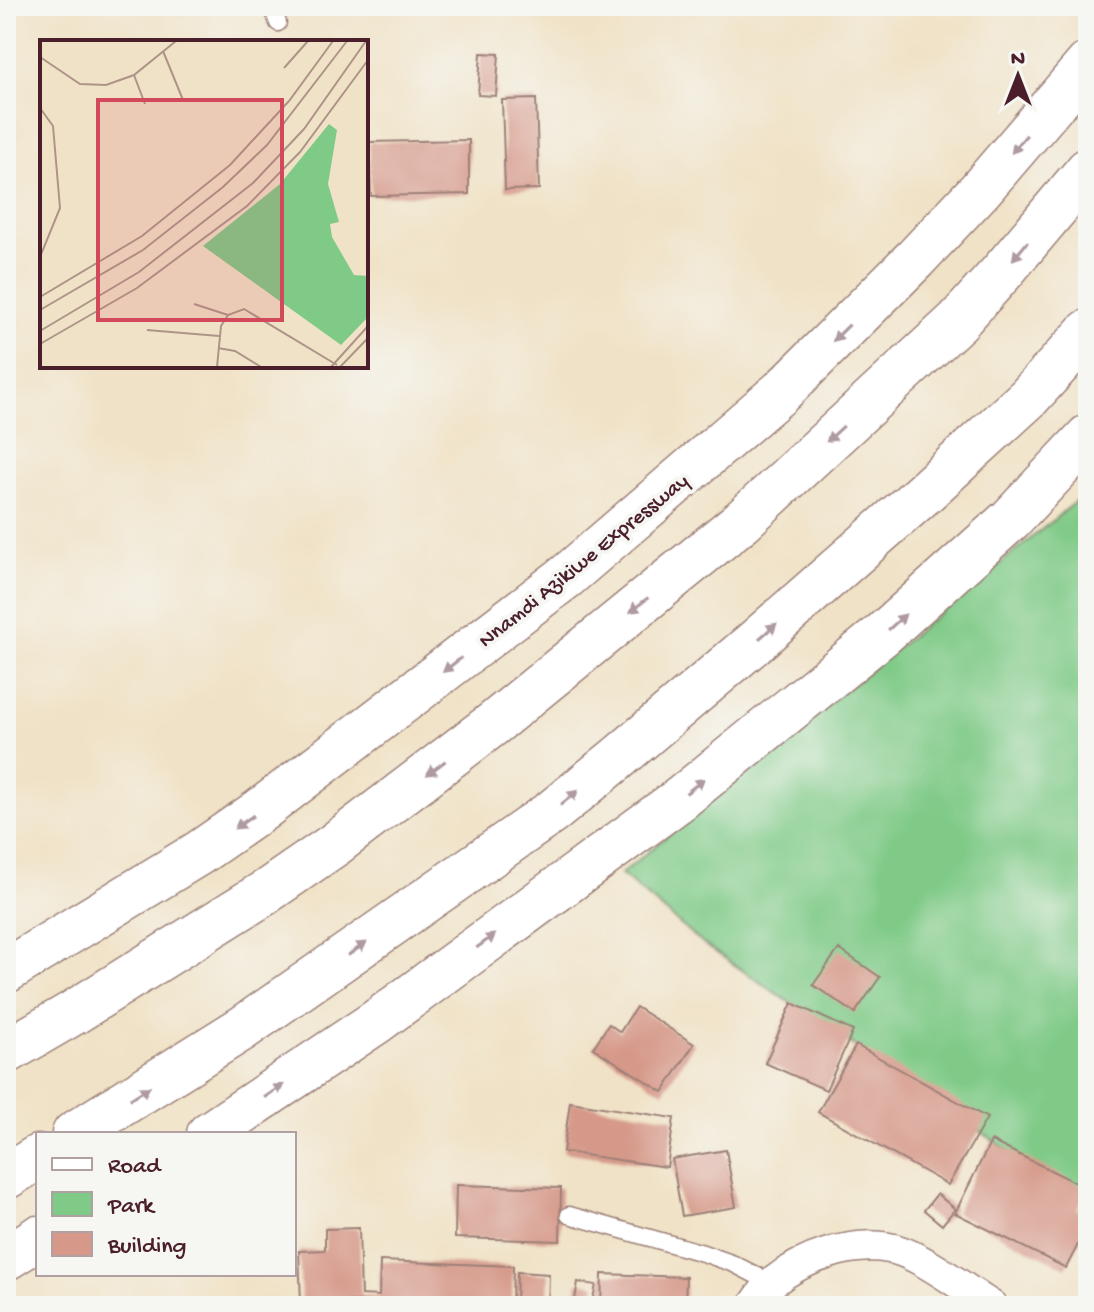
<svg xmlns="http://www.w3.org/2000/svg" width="1094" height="1312" font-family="'Gochi Hand',sans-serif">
	<rect width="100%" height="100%" fill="#f6f6f2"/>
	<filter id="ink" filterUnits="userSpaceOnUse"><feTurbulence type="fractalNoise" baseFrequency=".0125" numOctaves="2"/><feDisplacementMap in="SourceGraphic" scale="16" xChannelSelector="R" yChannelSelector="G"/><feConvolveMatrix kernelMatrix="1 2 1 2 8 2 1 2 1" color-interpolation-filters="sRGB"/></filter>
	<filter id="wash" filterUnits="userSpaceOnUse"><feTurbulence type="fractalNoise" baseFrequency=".006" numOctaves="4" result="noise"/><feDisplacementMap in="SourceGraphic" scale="32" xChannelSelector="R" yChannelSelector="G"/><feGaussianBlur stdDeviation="1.8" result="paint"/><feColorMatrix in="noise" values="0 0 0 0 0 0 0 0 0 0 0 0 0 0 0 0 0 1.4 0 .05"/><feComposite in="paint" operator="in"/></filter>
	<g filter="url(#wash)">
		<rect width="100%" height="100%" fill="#f0e2c6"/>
		<path fill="#7fca87" stroke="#647459" stroke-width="2" d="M1088,489V1204L702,943L621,874L1079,499Z"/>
		<g id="blocks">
			<g fill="#d69989">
				<path d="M481,53L499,54L496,96L478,95Z"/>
				<path d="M536,99L539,189L505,190L502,100Z"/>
				<path d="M469,140V194L371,196L369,142Z"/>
				<path d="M839,949L880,977L855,1013L813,985Z"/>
				<path d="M792,1003L853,1031L826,1090L765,1063Z"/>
				<path d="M636,1007L694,1044L663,1092L593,1048L609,1024L620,1032Z"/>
				<path d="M856,1045L987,1118L948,1185L818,1112Z"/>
				<path d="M570,1102L674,1118L667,1167L563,1152Z"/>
				<path d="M991,1141L1087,1188L1077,1209L1088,1214V1225L1066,1268L955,1213Z"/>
				<path d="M726,1150L736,1207L682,1216L672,1159Z"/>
				<path d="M456,1185L561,1188L560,1241L455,1238Z"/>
				<path d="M937,1194L955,1209L942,1225L924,1210Z"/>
				<path d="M359,1228L361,1295L379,1296L380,1261L513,1266L512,1306H362V1301L301,1303L299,1251L325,1250V1229Z"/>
				<path d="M517,1272L549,1274L548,1306H516Z"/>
				<path d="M602,1274L686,1277L685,1306H601Z"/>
				<path d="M578,1282L596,1285L592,1303L575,1299Z"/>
			</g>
		</g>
	</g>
	<g filter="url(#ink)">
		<use href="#blocks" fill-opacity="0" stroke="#9d8078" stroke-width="2"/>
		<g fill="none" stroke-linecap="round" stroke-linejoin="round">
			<defs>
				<g id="lane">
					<path d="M272,6L278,23"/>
					<path d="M569,1215L703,1253L734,1264L771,1283"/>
				</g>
				<path id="street" d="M753,1306C759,1298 765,1288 773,1282C803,1258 851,1241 889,1248C917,1252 966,1290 992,1306"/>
				<g id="highway">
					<path d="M6,971L199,853L261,810L567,576L782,391L915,259L980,190L1088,64"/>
					<path d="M6,1052L73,1013L266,892L334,845L493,724L742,521L958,321L1002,272L1088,170"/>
					<path d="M74,1134L243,1028L552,812L617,759L756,641L923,494L1028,398L1088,332"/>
					<path d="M209,1134L376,1022L680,799L883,634L1011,519L1088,437"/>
					<path d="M6,1177L38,1157"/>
					<path d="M6,1258L38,1238"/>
				</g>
			</defs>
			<use href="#lane" stroke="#9d8078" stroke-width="19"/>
			<use href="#street" stroke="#9d8078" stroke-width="33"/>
			<use href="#highway" stroke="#9d8078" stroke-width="47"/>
			<use href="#lane" stroke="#fff" stroke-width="16"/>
			<use href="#street" stroke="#fff" stroke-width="30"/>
			<use href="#highway" stroke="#fff" stroke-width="44"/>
		</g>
		<defs><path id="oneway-solid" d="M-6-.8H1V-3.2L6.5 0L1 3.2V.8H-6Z" transform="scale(2)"/></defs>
		<g fill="#ae9aa0">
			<use href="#oneway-solid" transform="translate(1019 144) rotate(130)"/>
			<use href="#oneway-solid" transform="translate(1020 251) rotate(130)"/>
			<use href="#oneway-solid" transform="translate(841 333) rotate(135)"/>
			<use href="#oneway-solid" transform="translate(835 434) rotate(137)"/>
			<use href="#oneway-solid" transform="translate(639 605) rotate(141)"/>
			<use href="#oneway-solid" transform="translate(897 622) rotate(-42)"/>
			<use href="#oneway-solid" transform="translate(768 631) rotate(-41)"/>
			<use href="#oneway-solid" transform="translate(452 665) rotate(142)"/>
			<use href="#oneway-solid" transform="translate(436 768) rotate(143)"/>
			<use href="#oneway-solid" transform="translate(695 786) rotate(-39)"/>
			<use href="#oneway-solid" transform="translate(569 798) rotate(-39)"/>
			<use href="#oneway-solid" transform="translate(244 822) rotate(145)"/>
			<use href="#oneway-solid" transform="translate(486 941) rotate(-36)"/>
			<use href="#oneway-solid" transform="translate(357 949) rotate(-35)"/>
			<use href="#oneway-solid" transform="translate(274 1091) rotate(-34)"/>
			<use href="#oneway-solid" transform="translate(140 1093) rotate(-32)"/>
		</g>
	</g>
	<g text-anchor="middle" stroke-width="8" stroke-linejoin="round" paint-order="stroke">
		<g font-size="22" fill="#4a1f2b" stroke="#f6f6f2">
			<text transform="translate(582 559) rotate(-39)" y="8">Nnamdi Azikiwe Expressway</text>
		</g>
	</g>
	<g transform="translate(40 40)">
		<rect width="328" height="328" fill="#f0e2c6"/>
		<path d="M289,84L297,90L288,144L299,182L290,184L292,197L314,235L328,236V277L301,305L163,206L240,144Z" fill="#7fca87"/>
		<path fill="none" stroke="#ae9488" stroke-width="2" d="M123,11L143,60M0,17L40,44L66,45L94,35L136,1M244,28L268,1M94,35L105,64M0,68L13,86L20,168L0,217M0,257L102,196L190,125L249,61L293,1M154,264L188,275M0,270L103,210L183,147L227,105L307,1M107,290L179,296M0,291L99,232L213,143L264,89L326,1M0,304L97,248L207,166L260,112L328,20M178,308L195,311L221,327M177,327L181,286L188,275L204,269L297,325M291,327L328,286M300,327L328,298"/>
		<path fill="#d1495b" fill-opacity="0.15" stroke="#d1495b" stroke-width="4" d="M58,60H242V280H58Z"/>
		<rect width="328" height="328" fill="none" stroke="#4a1f2b" stroke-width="4"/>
	</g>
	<rect width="1094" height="1312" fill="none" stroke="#f6f6f2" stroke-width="32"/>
	<rect x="36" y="1132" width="260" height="144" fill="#f6f6f2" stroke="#b1a0a2" stroke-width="2"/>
	<rect x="52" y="1158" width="40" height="12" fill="#ffffff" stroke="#b1a0a2" stroke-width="2"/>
	<text x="108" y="1172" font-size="24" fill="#4a1f2b">Road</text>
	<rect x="52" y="1192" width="40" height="24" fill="#7fca87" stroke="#b1a0a2" stroke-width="2"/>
	<text x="108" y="1212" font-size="24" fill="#4a1f2b">Park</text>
	<rect x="52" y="1232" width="40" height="24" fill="#d69989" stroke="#b1a0a2" stroke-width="2"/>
	<text x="108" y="1252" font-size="24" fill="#4a1f2b">Building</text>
	<g transform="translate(1018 76)" stroke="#f6f6f2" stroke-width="6" paint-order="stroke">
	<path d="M0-6L14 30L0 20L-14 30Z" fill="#4a1f2b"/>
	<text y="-12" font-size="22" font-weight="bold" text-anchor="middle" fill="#4a1f2b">N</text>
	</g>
</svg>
